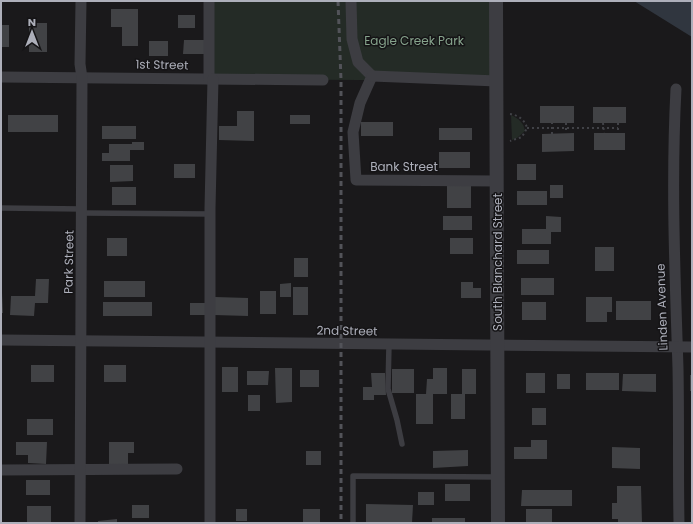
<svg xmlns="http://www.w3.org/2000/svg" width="693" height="524" font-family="Poppins,sans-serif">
	<rect width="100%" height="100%" fill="#1a191b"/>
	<g fill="#242b26">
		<path d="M209,1H496L497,81L209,79Z"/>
		<path d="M511,115C518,118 524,123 525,131L517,138L512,140Z"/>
	</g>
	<path fill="#30363f" d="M634,1H692V37Z"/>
	<g fill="#414245">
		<path d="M111,9H138V46H122V27H111Z"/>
		<rect x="178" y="15" width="17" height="13"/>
		<rect x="29" y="23" width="18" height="29"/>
		<rect x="1" y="25" width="8" height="22"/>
		<path d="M184,40H205L204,54H183Z"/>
		<rect x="149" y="41" width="19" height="15"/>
		<rect x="540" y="106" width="34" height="17"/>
		<rect x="593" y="107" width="33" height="16"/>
		<path d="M237,111H254V141L219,140V126H237Z"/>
		<rect x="8" y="115" width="50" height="17"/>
		<rect x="290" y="115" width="20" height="9"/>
		<rect x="361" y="122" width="32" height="14"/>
		<rect x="102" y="126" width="34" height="13"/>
		<rect x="439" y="128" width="33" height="12"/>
		<path d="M574,133V151L542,152V134Z"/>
		<rect x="594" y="133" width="31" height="17"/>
		<path d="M132,142H144V150H130V161H102V153H109V144H132Z"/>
		<rect x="439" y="152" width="31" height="16"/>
		<rect x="174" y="164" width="21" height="14"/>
		<rect x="517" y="164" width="19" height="16"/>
		<path d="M110,165H133V181L110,182Z"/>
		<rect x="550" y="185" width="13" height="13"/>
		<rect x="447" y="186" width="24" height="22"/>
		<rect x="112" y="187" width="24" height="18"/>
		<rect x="517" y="191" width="30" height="14"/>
		<rect x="443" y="216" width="29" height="14"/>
		<path d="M546,216L561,217V232H551V244H522V229H546Z"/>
		<rect x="107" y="238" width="20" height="18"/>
		<rect x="450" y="238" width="23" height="16"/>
		<rect x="595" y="247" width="19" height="24"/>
		<rect x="517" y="250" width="32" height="14"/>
		<rect x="294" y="258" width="14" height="19"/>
		<rect x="521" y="278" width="33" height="17"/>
		<path d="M36,279H49L48,303H35L34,316L10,315L11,296H35Z"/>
		<rect x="104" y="281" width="41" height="16"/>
		<path d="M461,282H473V288H481V298H461Z"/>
		<path d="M291,283V297H280V284Z"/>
		<rect x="293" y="287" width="15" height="28"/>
		<rect x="260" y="291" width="16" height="23"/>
		<path d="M1,293H2L3,313H1Z"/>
		<path d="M215,297L248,298V316L214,315Z"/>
		<path d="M586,297H612V312H607V322H586Z"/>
		<rect x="616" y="301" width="35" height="19"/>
		<rect x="103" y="302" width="49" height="14"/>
		<rect x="522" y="302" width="24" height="18"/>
		<rect x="190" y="303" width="15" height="12"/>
		<rect x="31" y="365" width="23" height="17"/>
		<rect x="104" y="365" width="22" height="17"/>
		<rect x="222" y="367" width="16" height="25"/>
		<path d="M275,368H292V402L276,403Z"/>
		<path d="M433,368H447V394H433V424H416V394H426L427,379H433Z"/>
		<rect x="392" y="369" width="22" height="24"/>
		<path d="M462,369H476V394H465V419H451V394H462Z"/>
		<rect x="300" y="370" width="19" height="17"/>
		<path d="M247,371H269L268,385H247Z"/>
		<path d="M371,373H385L386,395H374V400H363V387H372Z"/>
		<rect x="526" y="373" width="19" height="20"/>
		<rect x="586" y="373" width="33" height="17"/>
		<rect x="557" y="374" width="13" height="15"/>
		<path d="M623,374H656V392L622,391Z"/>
		<rect x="690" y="375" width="2" height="16"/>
		<rect x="248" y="395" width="12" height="16"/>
		<rect x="532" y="408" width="14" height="17"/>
		<rect x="27" y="419" width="26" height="16"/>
		<path d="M531,440H547V459H514V447H531Z"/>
		<path d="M16,442H47L46,464L28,463V455H16Z"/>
		<path d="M109,442H134V453H128V464H109Z"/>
		<path d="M612,447L640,448V469L612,468Z"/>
		<path d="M468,450V466L433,468V451Z"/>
		<rect x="306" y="451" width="15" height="14"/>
		<rect x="26" y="480" width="24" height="15"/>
		<rect x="445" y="484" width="25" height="17"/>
		<path d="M617,486H641L642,523H618V519H612V503H617Z"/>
		<path d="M522,490H572V506H521Z"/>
		<rect x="418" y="492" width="16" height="13"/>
		<path d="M366,504L413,505L412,523H366Z"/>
		<rect x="132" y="505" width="17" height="13"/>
		<rect x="27" y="506" width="24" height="16"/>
		<rect x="236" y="509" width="11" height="12"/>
		<rect x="303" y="509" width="17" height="14"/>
		<rect x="526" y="509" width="26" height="14"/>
		<rect x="432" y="518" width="33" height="5"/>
		<path d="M117,519V523H98V521Z"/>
	</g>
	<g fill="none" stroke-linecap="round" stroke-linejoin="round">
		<g stroke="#414247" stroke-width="2" stroke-dasharray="2 3" stroke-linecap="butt">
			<path d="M510,114C518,115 525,120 527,128L522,137L510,141"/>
			<path d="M566,123V133"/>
			<path d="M603,123L604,133"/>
			<path d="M618,123V133"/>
			<path d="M527,128H618"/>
			<path d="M552,134V123"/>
		</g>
		<g stroke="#3d3d42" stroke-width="5.5">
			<path d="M1,208L82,209"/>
			<path d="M83,213L210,214"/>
			<path d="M389,344L388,389L397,420L402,444"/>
			<path d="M353,523V476L497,477"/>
		</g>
		<g stroke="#3d3d42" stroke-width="11">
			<path d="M351,1L352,39L358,62L372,76L360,103L353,132L356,180L497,181"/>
			<path d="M372,76L497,81"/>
			<path d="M1,77L323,80"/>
			<path d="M209,79V1"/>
			<path d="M676,89C671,183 675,275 678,368C679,420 678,471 679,523"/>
			<path d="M1,340L692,347"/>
			<path d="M1,470L177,469"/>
			<path d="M80,523L82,78L80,64L81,1"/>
			<path d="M210,523V208L213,79"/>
		</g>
		<path stroke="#3d3d42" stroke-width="14" d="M496,1L498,523"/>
		<path stroke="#525359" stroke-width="3" stroke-dasharray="5 4" stroke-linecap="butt" d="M338,1L341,80V523"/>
	</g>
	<g text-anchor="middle" stroke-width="3" stroke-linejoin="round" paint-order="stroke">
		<g font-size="12" fill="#86a38c" stroke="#151416">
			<text x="414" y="45">Eagle Creek Park</text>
		</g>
		<g font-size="12" fill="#adafba" stroke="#151416">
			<text transform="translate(162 65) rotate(1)" y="4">1st Street</text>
			<text x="404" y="171">Bank Street</text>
			<text transform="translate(69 262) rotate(-89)" y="4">Park Street</text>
			<text transform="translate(498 262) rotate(-90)" y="4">South Blanchard Street</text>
			<text transform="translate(662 307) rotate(-92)" y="4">Linden Avenue</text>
			<text transform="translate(347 331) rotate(1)" y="4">2nd Street</text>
		</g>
	</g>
	<rect width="693" height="524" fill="none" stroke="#adafba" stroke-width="4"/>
	<g transform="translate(32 32)" stroke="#151416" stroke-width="3" paint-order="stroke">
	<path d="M0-3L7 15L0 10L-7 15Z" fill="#adafba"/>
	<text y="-6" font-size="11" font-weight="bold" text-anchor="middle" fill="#adafba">N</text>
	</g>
</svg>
